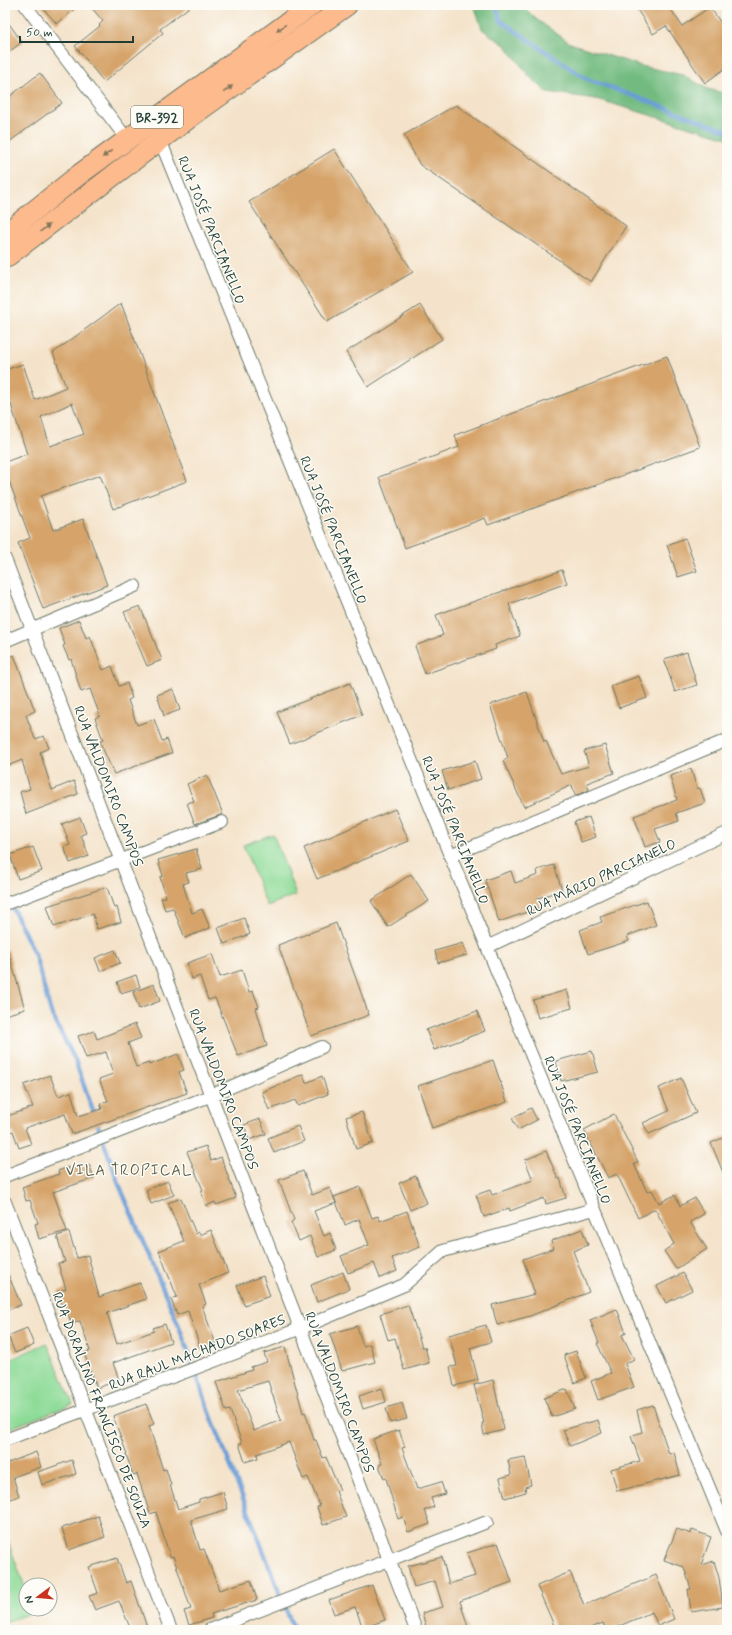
<svg xmlns="http://www.w3.org/2000/svg" width="732" height="1635" font-family="Mynerve,sans-serif">
	<rect width="100%" height="100%" fill="#fdfcf7"/>
	<filter id="ink" filterUnits="userSpaceOnUse"><feTurbulence type="fractalNoise" baseFrequency=".025" numOctaves="2"/><feDisplacementMap in="SourceGraphic" scale="8" xChannelSelector="R" yChannelSelector="G"/><feConvolveMatrix kernelMatrix="1 2 1 2 8 2 1 2 1" color-interpolation-filters="sRGB"/></filter>
	<filter id="wash" filterUnits="userSpaceOnUse"><feTurbulence type="fractalNoise" baseFrequency=".012" numOctaves="4" result="noise"/><feDisplacementMap in="SourceGraphic" scale="16" xChannelSelector="R" yChannelSelector="G"/><feGaussianBlur stdDeviation="0.9" result="paint"/><feColorMatrix in="noise" values="0 0 0 0 0 0 0 0 0 0 0 0 0 0 0 0 0 1.4 0 .05"/><feComposite in="paint" operator="in"/></filter>
	<g filter="url(#wash)">
		<rect width="100%" height="100%" fill="#f4e3ca"/>
		<g fill="#8edb98" stroke="#568c66">
			<path d="M273,834L296,895L267,906L243,845Z"/>
			<path d="M47,1343L73,1404L5,1430V1362Z"/>
			<path d="M5,1534L26,1590V1609H33L34,1612L5,1622Z"/>
		</g>
		<path fill="#72bb80" stroke="#487c5a" d="M474,5H522L536,19L570,43L641,66L683,75L708,89L727,94V138L596,99L547,92L529,76L506,46L482,29Z"/>
		<g fill="none" stroke-linecap="round" stroke-linejoin="round">
			<g stroke="#6b9dd6" stroke-width="4.5">
				<path d="M496,5L501,21L585,78L727,131"/>
				<path d="M5,892L35,955L51,1013L75,1060L118,1182L179,1326L210,1413L294,1630"/>
			</g>
		</g>
		<g id="blocks">
			<g fill="#d6a46b" fill-rule="evenodd">
				<path d="M40,5H79L57,24Z"/>
				<path d="M89,5H192L160,29L163,33L104,82L75,46L100,26L99,25L103,21Z"/>
				<path d="M634,5H668L682,26L710,7L727,32V67L705,83L666,26L653,34Z"/>
				<path d="M5,18L22,42L5,55Z"/>
				<path d="M40,73L62,103L5,145V100Z"/>
				<path d="M456,105L626,226L591,282L420,165L404,135Z"/>
				<path d="M334,149L413,272L327,322L249,202Z"/>
				<path d="M121,303L187,481L113,509L100,475L41,496L53,530L83,519L107,585L43,609L18,543L30,538L5,470V462L27,454L5,386V370L23,364L35,400L66,387L53,353ZM72,403L84,434L50,446L41,417Z"/>
				<path d="M420,305L442,339L368,387L346,352Z"/>
				<path d="M667,356L700,447L488,525L485,518L405,548L379,477L459,447L455,435Z"/>
				<path d="M685,538L697,571L678,577L667,545Z"/>
				<path d="M562,570L567,583L509,604L520,636L495,645L496,649L425,674L415,646L443,635L436,615Z"/>
				<path d="M140,606L162,660L147,666L124,612Z"/>
				<path d="M79,620L86,638L90,636L103,670L112,666L119,686L127,683L132,698L128,700L137,725L154,719L162,741L167,739L172,753L114,774L100,742L103,740L95,718L100,716L90,689L81,692L71,659L69,660L63,646L65,645L59,628Z"/>
				<path d="M687,652L697,685L675,692L664,659Z"/>
				<path d="M14,655L35,711L26,715L35,739L44,736L49,748L40,752L52,790L74,781L78,794L26,814L20,792L30,789L22,760L5,767V659Z"/>
				<path d="M639,676L647,698L619,708L611,686Z"/>
				<path d="M350,683L362,715L290,744L277,712Z"/>
				<path d="M173,689L180,710L164,716L157,695Z"/>
				<path d="M527,692L544,742L546,741L561,774L589,766L584,751L605,745L614,773L587,783L589,790L580,794L575,795L572,785L524,807L503,761L508,758L490,705Z"/>
				<path d="M475,761L481,779L448,790L442,771Z"/>
				<path d="M691,769L697,789L700,788L705,803L676,813L679,821L655,829L660,842L645,847L634,816L677,800L670,776Z"/>
				<path d="M207,775L223,814L195,824L187,803L194,801L187,784Z"/>
				<path d="M395,809L409,841L317,879L304,848Z"/>
				<path d="M80,817L86,833L81,835L89,856L70,863L64,847L70,845L62,824Z"/>
				<path d="M589,817L596,837L581,842L574,822Z"/>
				<path d="M33,847L42,871L18,879L10,855Z"/>
				<path d="M196,849L202,869L186,873L189,882L183,884L192,913L202,909L210,928L185,938L173,908L165,910L161,898L166,897L160,877L163,876L158,860Z"/>
				<path d="M554,865L562,890L538,898L541,907L499,922L485,880L511,871L515,883L538,875L537,870Z"/>
				<path d="M411,874L429,901L388,927L371,901Z"/>
				<path d="M107,887L114,908L117,907L121,922L97,929L93,914L54,927L47,906Z"/>
				<path d="M647,901L656,925L627,936L629,941L588,954L580,930L602,922L600,917Z"/>
				<path d="M244,918L250,934L224,944L218,928Z"/>
				<path d="M336,923L369,1015L311,1036L278,945Z"/>
				<path d="M463,943L467,955L438,963L435,951Z"/>
				<path d="M115,950L120,963L100,971L95,958Z"/>
				<path d="M5,951H8L25,1009L5,1015Z"/>
				<path d="M212,954L220,977L242,970L249,992L253,991L259,1007L256,1008L267,1046L238,1056L215,998L208,1000L200,976L192,979L187,963Z"/>
				<path d="M136,975L140,987L121,993L117,982Z"/>
				<path d="M154,984L160,1001L139,1009L133,992Z"/>
				<path d="M567,990L572,1008L538,1018L533,1000Z"/>
				<path d="M477,1011L485,1031L434,1050L426,1030Z"/>
				<path d="M135,1024L141,1038L128,1043L136,1067L149,1063V1065L178,1054L184,1070L179,1072L187,1093L72,1134L65,1114L25,1128L31,1144L19,1148L13,1131L5,1134V1117L33,1107L24,1085L50,1075L58,1096L71,1092L78,1116L102,1109L100,1103L108,1101L99,1079L113,1074L106,1052L86,1058L78,1036L94,1031L97,1039Z"/>
				<path d="M592,1051L598,1072L561,1081L556,1061Z"/>
				<path d="M493,1060L507,1102L432,1128L418,1086Z"/>
				<path d="M303,1074L306,1083L322,1076L328,1094L298,1106L295,1100L269,1110L262,1092Z"/>
				<path d="M681,1078L696,1113L649,1134L643,1123L669,1111L659,1088Z"/>
				<path d="M531,1108L537,1120L518,1130L512,1118Z"/>
				<path d="M362,1112L373,1143L356,1149L346,1117Z"/>
				<path d="M614,1114L638,1162L634,1164L647,1192L652,1190L659,1203L675,1195L680,1206L695,1198L704,1214L690,1222L707,1249L676,1269L664,1251L674,1244L655,1209L638,1218L617,1174L608,1178L584,1130Z"/>
				<path d="M260,1119L266,1134L249,1140L244,1125Z"/>
				<path d="M298,1126L304,1141L274,1153L268,1138Z"/>
				<path d="M727,1136V1182L711,1143Z"/>
				<path d="M206,1146L211,1161L221,1157L236,1198L216,1205L215,1202L206,1206L201,1191L203,1190L187,1152Z"/>
				<path d="M546,1151L558,1179L560,1178L566,1198L546,1204L544,1198L510,1211L509,1208L484,1217L476,1195L490,1190L492,1195L533,1180L525,1160Z"/>
				<path d="M89,1164L94,1178L53,1192L67,1231L39,1239L35,1224L38,1223L30,1200L26,1201L22,1187L59,1174L58,1171L68,1167L69,1170Z"/>
				<path d="M303,1171L312,1195L330,1188L336,1203L314,1211L324,1236L330,1233L336,1250L318,1257L310,1236L299,1241L291,1222L294,1220L279,1180Z"/>
				<path d="M416,1176L427,1203L410,1210L399,1183Z"/>
				<path d="M168,1181L174,1195L151,1204L146,1190Z"/>
				<path d="M360,1187L372,1218L378,1216L380,1221L407,1211L420,1247L392,1258L397,1271L380,1278L374,1263L348,1273L341,1256L369,1245L359,1219L345,1225L334,1197Z"/>
				<path d="M181,1198L196,1234L199,1232L200,1235L211,1230L228,1273L199,1285L206,1304L202,1306L216,1344L201,1350L188,1311L177,1315L171,1299L177,1297L159,1251L184,1241L168,1203Z"/>
				<path d="M582,1229L588,1245L573,1251L589,1292L530,1316L497,1325L492,1305L535,1294L523,1259L554,1248L551,1241Z"/>
				<path d="M69,1232L77,1258L88,1255L99,1297L140,1283L146,1299L107,1313L117,1344L154,1331L153,1328L165,1324L171,1342L113,1363L119,1380L97,1388L84,1353L90,1351L80,1321L71,1324L65,1303L62,1305L58,1291L66,1289L58,1263L65,1262L57,1236Z"/>
				<path d="M5,1267L21,1305L5,1311Z"/>
				<path d="M343,1272L349,1289L317,1302L311,1285Z"/>
				<path d="M683,1273L692,1290L666,1303L657,1286Z"/>
				<path d="M263,1276L270,1296L244,1305L237,1285Z"/>
				<path d="M408,1305L422,1347H425L429,1363L404,1370L395,1338L388,1340L380,1314Z"/>
				<path d="M617,1309L626,1333L622,1335L634,1359L625,1364L634,1387L598,1400L591,1381L611,1373L597,1343H599L590,1320Z"/>
				<path d="M486,1325L491,1342L470,1348L478,1380L454,1386L450,1367L457,1366L449,1335Z"/>
				<path d="M357,1326L363,1346L370,1344L375,1362L342,1371L330,1334Z"/>
				<path d="M27,1328L34,1345L15,1353L8,1336Z"/>
				<path d="M285,1347L303,1413L305,1412L314,1440H316L323,1458L326,1457L333,1474L340,1490L336,1491L346,1517L323,1525L317,1507L320,1506L308,1477L303,1479L289,1442L257,1454L258,1458L245,1462L239,1444L242,1443L230,1410L226,1411L216,1382L252,1370L251,1367L267,1362L264,1353ZM268,1381L281,1420L254,1431L238,1390Z"/>
				<path d="M576,1351L586,1378L574,1383L564,1355Z"/>
				<path d="M493,1380L504,1430L484,1435L482,1423H484L474,1385Z"/>
				<path d="M382,1388L386,1402L363,1409L359,1396Z"/>
				<path d="M567,1389L575,1409L552,1417L544,1398Z"/>
				<path d="M402,1403L407,1419L390,1423L386,1408Z"/>
				<path d="M146,1404L154,1424L149,1426L163,1470L166,1469L171,1485H170L178,1509L199,1502V1499L223,1492L228,1509L191,1520L200,1550L204,1549L219,1590L251,1580L257,1600L211,1614L212,1618L189,1625L184,1611L191,1609L173,1556L170,1557L156,1512L150,1514L137,1474L133,1475L126,1454H127L113,1416Z"/>
				<path d="M653,1405L669,1454L674,1452L680,1475L617,1491L611,1469L640,1461L631,1436L642,1432L637,1410Z"/>
				<path d="M598,1420L602,1433L570,1446L563,1430Z"/>
				<path d="M399,1430L405,1447L402,1448L417,1489L441,1482L445,1494L431,1498L434,1507L425,1510L430,1524L408,1532L403,1517L398,1519L386,1478L384,1479L379,1465L382,1464L373,1439Z"/>
				<path d="M36,1452L41,1467L13,1477L19,1496L5,1501V1460H7L8,1463Z"/>
				<path d="M525,1457L531,1485L525,1487L526,1492L505,1498L500,1478L511,1475L508,1460Z"/>
				<path d="M72,1460L76,1474L42,1485L38,1472Z"/>
				<path d="M98,1516L105,1537L69,1550L62,1528Z"/>
				<path d="M677,1529L691,1534L692,1530L711,1537L701,1565L714,1561L719,1578L723,1607L691,1612L688,1589H691L684,1567L664,1560Z"/>
				<path d="M498,1543L512,1582L460,1601L469,1630H439L438,1627L427,1630L422,1613L443,1607L435,1581L414,1587L408,1566L442,1557L449,1584L475,1576L467,1553Z"/>
				<path d="M117,1558L126,1583L131,1581L148,1630H131L119,1601L95,1610L89,1596L98,1593L89,1567Z"/>
				<path d="M570,1572L584,1605L656,1575L674,1619L658,1626L652,1612L610,1630H606L603,1623L586,1630H556L537,1586Z"/>
				<path d="M372,1585L385,1620L363,1628L355,1607L334,1614L329,1600Z"/>
			</g>
		</g>
	</g>
	<g filter="url(#ink)">
		<use href="#blocks" fill-opacity="0" stroke="#6a7768" stroke-width="1"/>
		<g fill="none" stroke-linecap="round" stroke-linejoin="round">
			<defs>
				<g id="minor">
					<path d="M25,5L127,139"/>
					<path d="M160,140L505,991L727,1531"/>
					<path d="M5,559L416,1630"/>
					<path d="M5,641L135,586"/>
					<path d="M450,856L727,740"/>
					<path d="M5,904L222,822"/>
					<path d="M487,947L727,833"/>
					<path d="M5,1176L210,1096L322,1047"/>
					<path d="M5,1202L171,1630"/>
					<path d="M5,1440L299,1329L404,1285L443,1251L594,1209"/>
					<path d="M209,1630L487,1522"/>
				</g>
				<g id="trunk">
					<path d="M5,234L80,174L312,5"/>
					<path d="M5,258L197,112L347,5"/>
				</g>
			</defs>
			<use href="#minor" stroke="#6a7768" stroke-width="14"/>
			<use href="#trunk" stroke="#6a7768" stroke-width="22"/>
			<use href="#minor" stroke="#fff" stroke-width="12"/>
			<use href="#trunk" stroke="#fcba8d" stroke-width="20"/>
		</g>
		<defs><path id="oneway-solid" d="M-6-.8H1V-3.2L6.5 0L1 3.2V.8H-6Z"/></defs>
		<g fill="#82755c">
			<use href="#oneway-solid" transform="translate(281 28) rotate(144)"/>
			<use href="#oneway-solid" transform="translate(228 89) rotate(-36)"/>
			<use href="#oneway-solid" transform="translate(107 154) rotate(144)"/>
			<use href="#oneway-solid" transform="translate(45 228) rotate(-37)"/>
		</g>
	</g>
	<g text-anchor="middle" stroke-width="3" stroke-linejoin="round" paint-order="stroke">
		<rect fill="#fdfcf7" stroke="#62766e" stroke-width="1" x="131" y="106" width="52" height="22" rx="3"/>
		<g font-size="13" font-weight="bold" fill="#1f3d34">
			<text x="157" y="122">BR-392</text>
		</g>
		<g font-size="14" fill="#1f3d34" stroke="#fdfcf7">
			<text transform="translate(212 230) rotate(68)" y="5">RUA JOSÉ PARCIANELLO</text>
			<text transform="translate(334 530) rotate(68)" y="5">RUA JOSÉ PARCIANELLO</text>
			<text transform="translate(109 786) rotate(69)" y="5">RUA VALDOMIRO CAMPOS</text>
			<text transform="translate(456 830) rotate(68)" y="5">RUA JOSÉ PARCIANELLO</text>
			<text transform="translate(601 877) rotate(-25)" y="5">RUA MÁRIO PARCIANELO</text>
			<text transform="translate(224 1089) rotate(69)" y="5">RUA VALDOMIRO CAMPOS</text>
			<text transform="translate(578 1130) rotate(68)" y="5">RUA JOSÉ PARCIANELLO</text>
			<text transform="translate(197 1352) rotate(-21)" y="5">RUA RAUL MACHADO SOARES</text>
			<text transform="translate(340 1392) rotate(69)" y="5">RUA VALDOMIRO CAMPOS</text>
			<text transform="translate(102 1410) rotate(69)" y="5">RUA DORALINO FRANCISCO DE SOUZA</text>
		</g>
		<g font-size="15" letter-spacing="1" fill="#5f6147" stroke="#fdfcf7">
			<text x="129" y="1175">VILA TROPICAL</text>
		</g>
	</g>
	<rect width="732" height="1635" fill="none" stroke="#fdfcf7" stroke-width="20"/>
	<g transform="translate(38 1597) rotate(254)"><circle r="19" fill="#fdfcf7" stroke="#a4b0a9"/>
	<path d="M0-3L7 15L0 10L-7 15Z" fill="#c8321e"/>
	<text y="-6" font-size="11" font-weight="bold" text-anchor="middle" fill="#1f3d34">N</text>
	</g>
	<path d="M20 36v6h113v-6" fill="none" stroke="#1f3d34" stroke-width="2"/>
	<text x="26" y="36" font-size="12" fill="#1f3d34" stroke="#fdfcf7" stroke-width="3" paint-order="stroke">50 m</text>
</svg>
